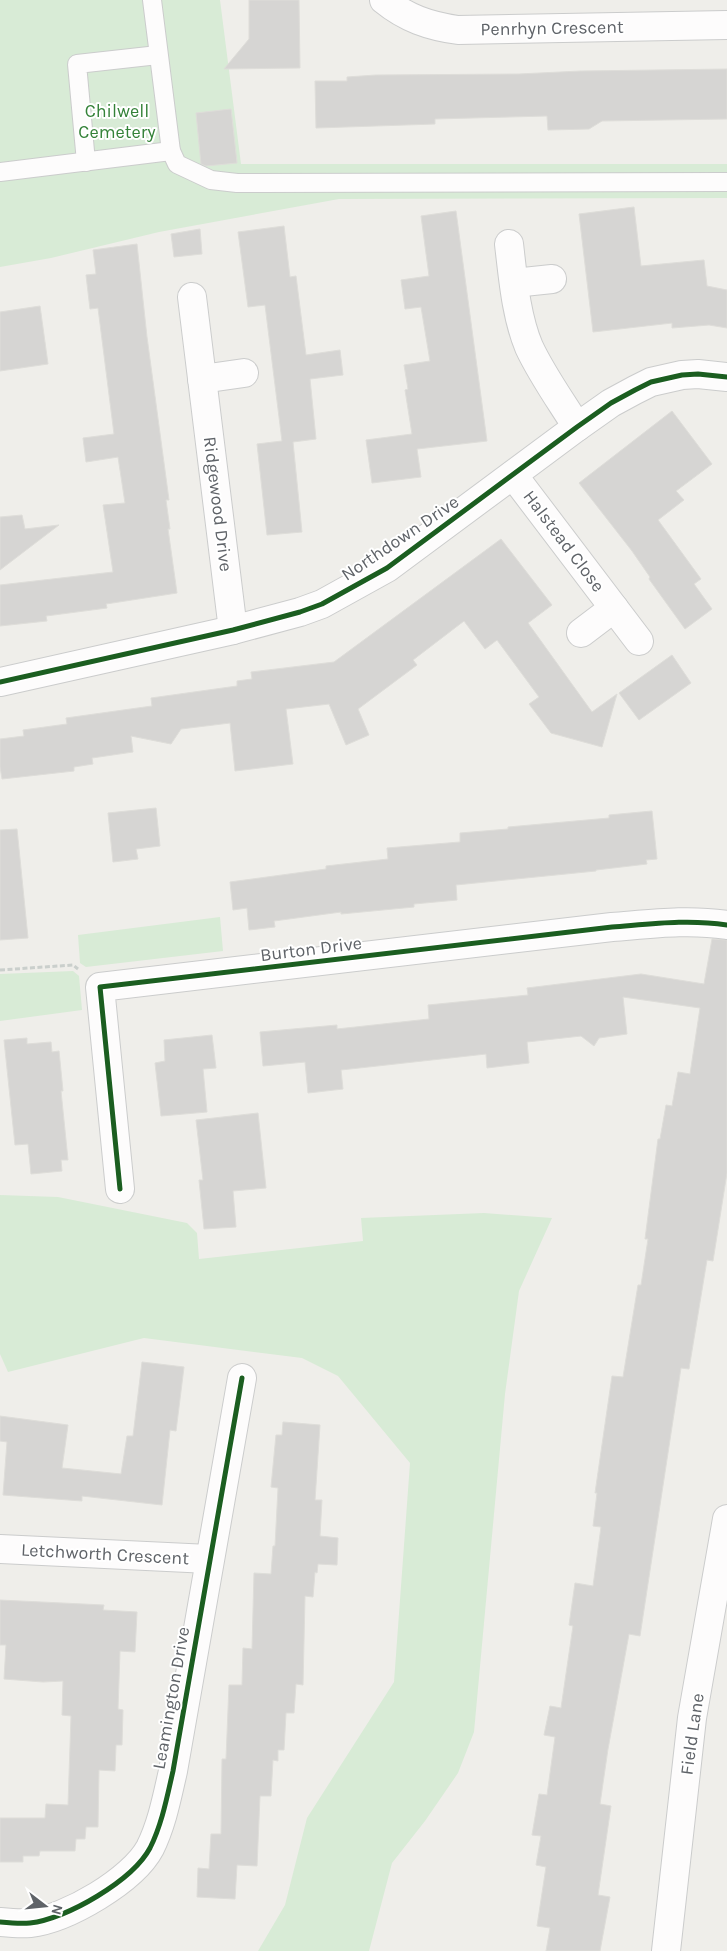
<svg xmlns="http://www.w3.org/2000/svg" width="727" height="1951" font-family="Karla,sans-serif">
	<rect width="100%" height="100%" fill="#efeeea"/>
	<g fill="#d8ebd6">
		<path d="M0,0H220L241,164H727V198L339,199L159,232L51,258L0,267Z"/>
		<path d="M220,917L223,951L86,967L80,963L78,935Z"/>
		<path d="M73,971L79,976L82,1010L0,1021V974Z"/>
		<path d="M0,1195L58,1197L187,1223L197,1233L199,1259L363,1241L361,1218L484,1213L552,1218L519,1291L505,1394L474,1732L458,1773L425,1821L392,1863L369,1951H258L285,1905L307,1818L394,1682L410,1463L338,1376L302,1358L144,1338L8,1372L0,1354Z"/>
	</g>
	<g fill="#d6d5d3" stroke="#deddd9">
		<path d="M249,0H299L300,68L224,69L249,39Z"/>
		<path d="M727,69V119L602,121L589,129L548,130L547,116L435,119V124L316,128L315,81H347V77L376,75L519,74L581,71Z"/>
		<path d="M231,109L237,163L206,166L201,164L196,113Z"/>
		<path d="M634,207L641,266L704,260L707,286L727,290V328L709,325L672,328V323L593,332L579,214Z"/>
		<path d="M456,211L487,441L417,449L421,477L372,483L366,440L412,434L405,390L408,389L404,365L430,361L421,307L405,309L401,280L429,276L421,216Z"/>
		<path d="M284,226L290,277L296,276L306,355L340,350L343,375L310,379L316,439L293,442L302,532L267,535L257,444L282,441L265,305L248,307L238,232Z"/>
		<path d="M200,229L202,254L174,257L171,234Z"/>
		<path d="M137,244L147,337L169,500H166L170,529H168L177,593L106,604L107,608L46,616L47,621L0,626V585L113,572L103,505L125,503L118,457L86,462L83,438L114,434L98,308L90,309L86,275L96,274L93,250Z"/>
		<path d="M40,306L48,364L0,371V312Z"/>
		<path d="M672,411L712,464L676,491L684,500L658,520L701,579L694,584L712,609L685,629L649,579L650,577L632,551L579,483Z"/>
		<path d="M22,515L25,529L59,525L0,570V517Z"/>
		<path d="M501,539L552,605L528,623L592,712L617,694L602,747L551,733L529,704L539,697L497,640L485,649L464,621L413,660L417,665L358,709L369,735L346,745L329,704L286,709L293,764L235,771L230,723L181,729L171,744L131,736L133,752L92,758L93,764L74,767V771L2,779L0,767V739L24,736L23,730L67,724L66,718L152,706L151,698L237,686V681L252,679L251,672L334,662Z"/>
		<path d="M672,655L691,683L639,720L619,693Z"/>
		<path d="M156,808L160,846L136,849L138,859L113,862L108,813Z"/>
		<path d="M652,811L657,859L646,860L647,864L596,870V871L456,885L457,900L414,904V907L341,914V912L274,921L275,927L249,930L247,908L233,910L230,882L326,869V866L388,859L387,848L460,842V833L508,829V827L609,818V815Z"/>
		<path d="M17,829L28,938L0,940V830Z"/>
		<path d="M712,939L727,940V1173L713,1261L707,1260L689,1369L681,1368L640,1636L629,1634L608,1749L600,1804L611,1806L598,1895L610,1897L600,1951H546L550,1928L537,1926L546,1867L536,1865L541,1836L532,1835L539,1794L547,1795L555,1737L544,1735L550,1706L561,1708L573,1626L569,1625L575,1583L593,1586L601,1527L593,1526L597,1493H595L612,1376L623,1377L638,1285H641L648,1239H645L658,1139H660L666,1105L672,1106L678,1072L690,1074L700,1008L623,997L627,1034L599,1038L594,1046L581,1036L527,1042L529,1063L487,1068L486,1054L341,1070L343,1089L308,1093L305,1062L263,1066L260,1032L337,1025V1029L429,1019L428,1005L528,995L527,988L641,974L704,984Z"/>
		<path d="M212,1035L216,1068L203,1069L207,1112L161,1116L155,1063L165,1061L164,1040Z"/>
		<path d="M27,1038V1044L51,1042L52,1052L59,1051L63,1091H61L68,1160H61L62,1171L31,1174L28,1144L15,1145L4,1040Z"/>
		<path d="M258,1113L266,1188L233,1191L236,1227L204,1229L199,1180H203L196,1120Z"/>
		<path d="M142,1362L184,1367L176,1431L170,1430L162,1505L82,1496V1501L3,1495L7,1442L0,1441V1416L68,1425L62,1468L121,1474L127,1436H133Z"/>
		<path d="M283,1422L320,1425L315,1500H322L320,1536L338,1538L337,1565L318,1564L317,1573L315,1572L313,1597L305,1596L303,1685L296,1684L294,1713H286L284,1750H278V1761L273,1760L271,1796H260L257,1866L237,1865L235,1899L197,1897L198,1868L209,1869L211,1834H221L222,1759H226L229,1685H242L243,1648L252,1649L254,1573L271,1574L273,1546H275L278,1488L271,1487L276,1435H282Z"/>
		<path d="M0,1600L104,1605L103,1610L137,1612L135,1652L120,1651L118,1709L123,1710L122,1745H116L115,1771L99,1770L98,1827H86L85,1839H76L75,1851H40L39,1856H23V1862H0V1818H45L46,1804L68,1805L71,1716L62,1715L63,1681L43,1682L4,1679L6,1645H0Z"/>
	</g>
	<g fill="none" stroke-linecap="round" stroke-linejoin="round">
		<defs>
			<g id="service">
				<path d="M152,0L171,151L177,164L211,180L237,183L727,182"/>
				<path d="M86,162L77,64L158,55"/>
				<path d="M0,172L171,151"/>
			</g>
			<g id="minor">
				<path d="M384,0C406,18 429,26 458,30L727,25"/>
				<path d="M509,244C513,278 516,316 529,347C542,375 561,401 577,427"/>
				<path d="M514,283L552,279"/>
				<path d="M192,297L233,630"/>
				<path d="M202,379L244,373"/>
				<path d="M513,475L639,641"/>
				<path d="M581,633L614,608"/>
				<path d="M0,682L233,630L300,612L322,604L387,568L577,427L611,403L635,390L651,382L682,375L698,374L727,377"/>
				<path d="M120,1189L100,987L612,927C651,924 688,919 727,925"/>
				<path d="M0,1549L209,1559"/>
				<path d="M0,1922C10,1923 21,1924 30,1923C67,1919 133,1880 150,1848C162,1824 167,1797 173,1771L242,1378"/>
			</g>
			<path id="tertiary" d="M666,1951L692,1718L727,1519"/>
		</defs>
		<use href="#service" stroke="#cbcccc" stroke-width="20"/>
		<use href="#minor" stroke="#cbcccc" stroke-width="30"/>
		<use href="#tertiary" stroke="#cbcccc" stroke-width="30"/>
		<path stroke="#cacfcc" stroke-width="3" stroke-dasharray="5 2.5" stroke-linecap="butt" d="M0,970L73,965L78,969"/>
		<use href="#service" stroke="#fdfcfc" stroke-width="18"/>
		<use href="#minor" stroke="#fdfcfc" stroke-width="28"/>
		<use href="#tertiary" stroke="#fdfcfc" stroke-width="28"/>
		<defs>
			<g id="cycleway">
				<path d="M0,682L233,630L300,612L322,604L387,568L577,427L611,403L635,390L651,382L682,375L698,374L727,377"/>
				<path d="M120,1189L100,987L612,927C651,924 688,919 727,925"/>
				<path d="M0,1922C10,1923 21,1924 30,1923C67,1919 133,1880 150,1848C162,1824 167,1797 173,1771L242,1378"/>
			</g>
		</defs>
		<use href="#cycleway" stroke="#fff" stroke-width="8"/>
		<use href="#cycleway" stroke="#1b5e20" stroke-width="5"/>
	</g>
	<g text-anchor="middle" stroke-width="4" stroke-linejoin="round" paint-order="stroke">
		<g font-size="18" fill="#5f6368" stroke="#fff">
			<text transform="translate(552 28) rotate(-1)" y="6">Penrhyn Crescent</text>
			<text transform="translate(218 504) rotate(83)" y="6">Ridgewood Drive</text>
			<text transform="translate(400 538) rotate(-34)" y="6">Northdown Drive</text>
			<text transform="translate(564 541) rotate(53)" y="6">Halstead Close</text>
			<text transform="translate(311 949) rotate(-7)" y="6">Burton Drive</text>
			<text transform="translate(105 1554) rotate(3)" y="6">Letchworth Crescent</text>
			<text transform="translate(171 1698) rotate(-80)" y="6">Leamington Drive</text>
			<text transform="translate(692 1734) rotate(-82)" y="6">Field Lane</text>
		</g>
		<g font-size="18" fill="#348238" stroke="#fff">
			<text x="117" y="117">Chilwell<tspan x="117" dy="21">Cemetery</tspan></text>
		</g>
	</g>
	<g transform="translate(45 1906) rotate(106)" stroke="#ffffff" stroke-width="4" paint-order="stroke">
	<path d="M0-4L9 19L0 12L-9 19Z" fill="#5f6368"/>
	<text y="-8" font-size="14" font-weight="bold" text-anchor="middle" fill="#5f6368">N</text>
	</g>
</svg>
